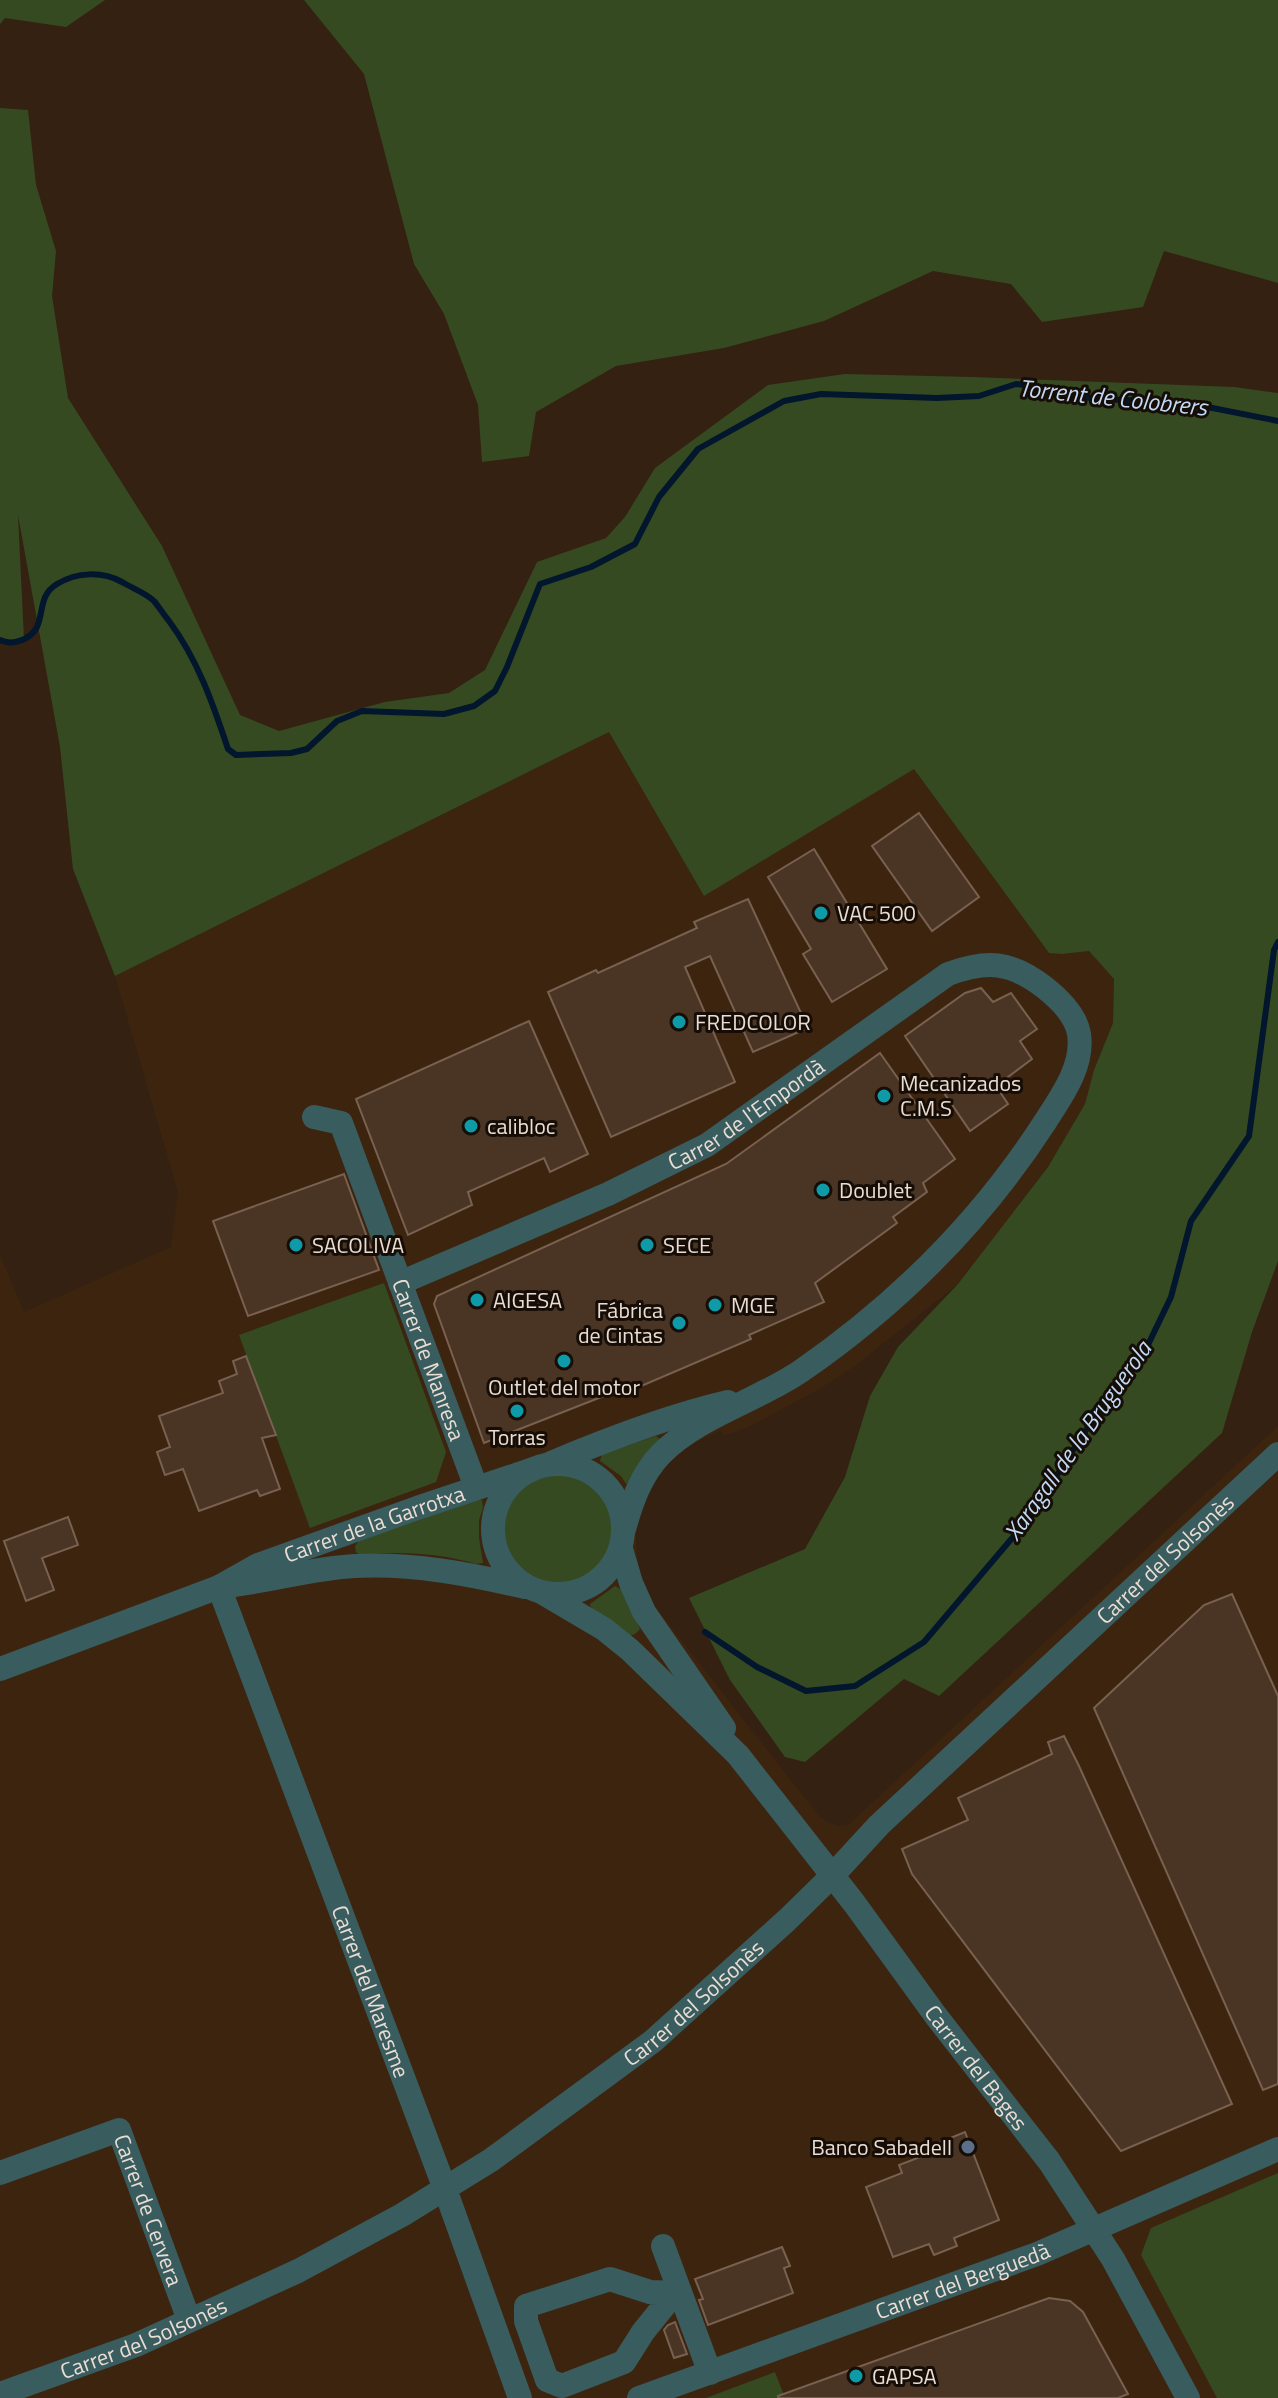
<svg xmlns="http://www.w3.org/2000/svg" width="1278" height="2398" font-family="'Titillium Web',sans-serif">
	<rect width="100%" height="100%" fill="#342111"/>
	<path fill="#3d240f" d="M609,732L704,896L914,768L1049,953L1062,954L1089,951L1114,979L1113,1023L1094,1070L1085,1104L1048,1167L958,1284L855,1366L821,1388L749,1427L724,1436L721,1430L686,1448L669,1463L654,1482L642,1508L636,1535L637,1565L646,1595L819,1816L829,1823L840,1826L848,1825L1278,1426V2398H0V1255L24,1312L171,1247L178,1192L115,976Z"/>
	<g fill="#364a21">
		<path d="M0,0H105L66,27L5,18L0,24Z"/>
		<path d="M304,0H1278V283L1164,251L1143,307L1042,322L1011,284L933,271L824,321L724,348L616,366L536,412L529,456L482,462L478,405L444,314L414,264L364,74Z"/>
		<path d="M0,108L28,110L36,185L56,251L52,296L68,398L162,546L240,715L279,731L385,702L449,693L485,670L537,562L606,538L625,517L655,468L768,385L845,374L973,377L1234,387L1278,393V1261L1252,1332L1222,1433L939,1696L904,1679L805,1762L785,1757L730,1680L689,1598L805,1549L845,1477L870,1396L898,1347L958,1284L1048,1167L1085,1104L1094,1070L1113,1023L1114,979L1089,951L1062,954L1049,953L914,769L704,896L609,732L115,976L73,869L60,747L18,515L24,639L7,643L0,637Z"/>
		<path d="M384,1283L446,1452L436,1482L310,1528L239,1335Z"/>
		<path d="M656,1436L661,1440L632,1480L626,1484L621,1476L600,1461L602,1454Z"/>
		<circle cx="557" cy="1528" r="58"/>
		<path d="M475,1499L482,1500L483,1508L479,1520V1538L483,1563L476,1564C438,1553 399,1551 360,1555L356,1552L355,1546L360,1540Z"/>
		<path d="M615,1586L622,1590L640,1629L635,1634L629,1636L592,1610L590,1604Z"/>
		<path d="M1278,2173V2398H1217L1141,2255L1151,2228Z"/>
		<path d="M775,2372L785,2398H706Z"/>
	</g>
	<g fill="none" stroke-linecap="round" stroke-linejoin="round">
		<g stroke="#02162e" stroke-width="6">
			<path d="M0,640C12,646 30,640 37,627C44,611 39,595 57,584C77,572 102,571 122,582C132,588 146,593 154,601C159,607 164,615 169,621C198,660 213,704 228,749L236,755L291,753L307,749L337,721L362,711L444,714L474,706L495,691L507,667L540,584L591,567L635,544L659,497L698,449L784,401L821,394L937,398L979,396L1016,384L1055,389L1094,399L1182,402L1278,421"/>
			<path d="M705,1632L757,1667L806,1691L855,1686L924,1642L1030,1517L1097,1413L1146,1349L1171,1297L1191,1221L1249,1136L1274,950L1278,942"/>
		</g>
	</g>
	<g fill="#4a3525" stroke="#786150" stroke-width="2">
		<path d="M919,813L979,897L932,931L872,846Z"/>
		<path d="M814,849L887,969L832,1002L803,954L811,949L768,877Z"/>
		<path d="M748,899L808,1028L753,1052L710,956L685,967L735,1082L611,1137L548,992L596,970L598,973L697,928L694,922Z"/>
		<path d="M981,988L993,1002L1011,993L1037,1029L1020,1041L1032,1059L996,1086L1008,1104L970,1131L905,1036L965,993Z"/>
		<path d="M529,1021L588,1154L550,1172L544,1158L468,1192L472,1205L408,1235L356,1099Z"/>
		<path d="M880,1053L955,1159L923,1183L927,1192L893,1217L897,1223L815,1283L824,1302L749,1335L751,1339L639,1387L637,1383L484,1443L434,1304L437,1296L726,1164Z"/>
		<path d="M344,1174L379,1270L248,1316L213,1221Z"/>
		<path d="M246,1356L276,1435L262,1438L280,1489L260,1496L257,1490L199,1511L183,1469L165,1475L157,1452L170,1447L159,1416L223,1393L219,1381L237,1374L233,1361Z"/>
		<path d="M68,1517L78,1545L42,1558L54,1590L26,1601L4,1541Z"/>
		<path d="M1232,1594L1278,1696V2084L1263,2090L1094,1708L1204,1605Z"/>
		<path d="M1064,1736L1079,1766L1232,2104L1121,2151L912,1874L902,1849L968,1820L958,1798L1052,1754L1048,1742Z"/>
		<path d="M965,2132L999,2220L954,2238L957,2246L934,2255L929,2244L893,2257L866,2187L902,2173L899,2165L936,2151L933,2145Z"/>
		<path d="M782,2247L790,2266L784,2268L793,2293L708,2325L699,2300L703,2299L695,2279Z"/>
		<path d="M1049,2298L1070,2301L1083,2312L1128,2394L1118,2398H778V2396Z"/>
		<path d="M675,2322L687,2354L674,2358L664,2330L668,2325Z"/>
	</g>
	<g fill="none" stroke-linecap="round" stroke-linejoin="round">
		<g stroke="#395c5e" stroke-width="24">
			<path id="s1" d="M314,1117L341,1123L476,1487"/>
			<path id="s2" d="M400,1283L608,1194L707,1145L948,974C987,960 1010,961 1044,987C1058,998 1076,1015 1079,1034C1084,1066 1061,1097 1045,1122C981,1221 898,1304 801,1371C757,1401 699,1416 661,1454C641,1475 632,1501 624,1529"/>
			<path d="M551,1463C608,1439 668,1416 728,1402"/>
			<circle cx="558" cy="1529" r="65"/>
			<path d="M621,1549L631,1583L644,1612L724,1728"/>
			<path d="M234,1585C274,1580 314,1568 355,1566C413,1563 469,1574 525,1587"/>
			<path id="s3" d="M219,1587L445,2189L520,2398"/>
			<path id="s4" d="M543,1593L604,1629L630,1650L738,1755L854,1903L936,2016L1049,2161L1113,2259L1188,2398"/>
			<path id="s5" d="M0,1669L219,1587L258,1565L417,1508L531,1470"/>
			<path id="s6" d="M0,2173L119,2130L189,2320"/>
			<path d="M663,2246L710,2373"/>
			<path d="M610,2279L650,2292L680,2293L668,2301L643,2332L624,2362L562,2386L547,2380L526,2321V2306Z"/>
			<path id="s7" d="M0,2394L136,2345L298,2271L402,2215L491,2160L653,2041L787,1920L832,1876L879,1825L1278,1454"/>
			<path id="s8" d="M639,2398L1037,2254L1278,2149"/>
		</g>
	</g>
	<g fill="#0f9aa8" stroke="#150d06" stroke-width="3">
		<circle cx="821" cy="913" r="8"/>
		<circle cx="679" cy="1022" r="8"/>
		<circle cx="884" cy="1096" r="8"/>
		<circle cx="471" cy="1126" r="8"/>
		<circle cx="823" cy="1190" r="8"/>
		<circle cx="296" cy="1245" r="8"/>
		<circle cx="647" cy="1245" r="8"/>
		<circle cx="477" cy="1300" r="8"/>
		<circle cx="715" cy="1305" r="8"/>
		<circle cx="679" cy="1323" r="8"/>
		<circle cx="564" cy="1361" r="8"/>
		<circle cx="517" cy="1411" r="8"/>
		<circle cx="856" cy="2376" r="8"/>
	</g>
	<circle fill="#5c6f8a" stroke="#150d06" stroke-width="3" cx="968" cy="2147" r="8"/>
	<g text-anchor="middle" stroke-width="6" stroke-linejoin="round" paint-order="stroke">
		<g font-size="22" fill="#eaddd3" stroke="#150d06" text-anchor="start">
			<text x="837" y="921">VAC 500</text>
			<text x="695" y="1030">FREDCOLOR</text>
			<text x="900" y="1091">Mecanizados<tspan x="900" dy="25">C.M.S</tspan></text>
			<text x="487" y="1134">calibloc</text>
			<text x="839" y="1198">Doublet</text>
			<text x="312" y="1253">SACOLIVA</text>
			<text x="663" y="1253">SECE</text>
			<text x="493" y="1308">AIGESA</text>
			<text x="731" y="1313">MGE</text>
			<text x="663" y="1318" text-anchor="end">Fábrica<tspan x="663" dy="25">de Cintas</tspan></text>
			<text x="564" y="1395" text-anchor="middle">Outlet del motor</text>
			<text x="517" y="1445" text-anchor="middle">Torras</text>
			<text x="952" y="2155" text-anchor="end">Banco Sabadell</text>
			<text x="872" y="2384">GAPSA</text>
		</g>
		<g font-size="22" fill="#eaddd3" stroke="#150d06">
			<text dy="8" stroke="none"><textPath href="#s2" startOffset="386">Carrer de l'Empordà</textPath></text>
			<text dy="8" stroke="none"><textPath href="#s1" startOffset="280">Carrer de Manresa</textPath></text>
			<text dy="8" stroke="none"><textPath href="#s5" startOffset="402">Carrer de la Garrotxa</textPath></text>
			<text dy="8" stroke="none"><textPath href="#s7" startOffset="1450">Carrer del Solsonès</textPath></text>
			<text dy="8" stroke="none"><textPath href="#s3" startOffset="432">Carrer del Maresme</textPath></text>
			<text dy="8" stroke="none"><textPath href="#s7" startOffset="802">Carrer del Solsonès</textPath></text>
			<text dy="8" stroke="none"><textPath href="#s4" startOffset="648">Carrer del Bages</textPath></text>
			<text dy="8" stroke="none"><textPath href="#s6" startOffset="212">Carrer de Cervera</textPath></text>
			<text dy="8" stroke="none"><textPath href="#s8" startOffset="344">Carrer del Berguedà</textPath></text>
			<text dy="8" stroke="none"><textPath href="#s7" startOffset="154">Carrer del Solsonès</textPath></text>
		</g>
		<g font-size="24" font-style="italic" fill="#c1d9f6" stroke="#150d06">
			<text transform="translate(1113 398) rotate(6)" y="8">Torrent de Colobrers</text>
			<text transform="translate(1078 1441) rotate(-55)" y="8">Xaragall de la Bruguerola</text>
		</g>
	</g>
</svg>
